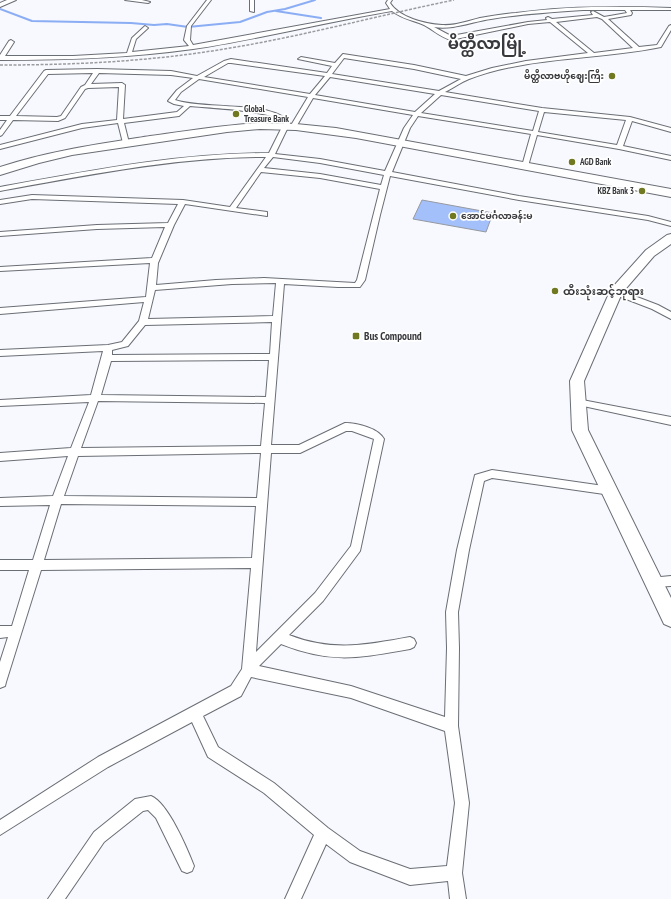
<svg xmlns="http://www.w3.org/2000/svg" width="671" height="899" font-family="'PT Sans Narrow','Noto Sans Myanmar',sans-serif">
	<rect width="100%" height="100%" fill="#f7f9fe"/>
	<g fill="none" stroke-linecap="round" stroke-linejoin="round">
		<g stroke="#8badf4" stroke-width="2">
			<path d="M0,9L32,21L131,23L154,25L167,24L188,27L240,22L267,12L285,9L315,0"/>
			<path d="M276,11L321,18"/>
		</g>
	</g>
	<path fill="#a4c0fa" stroke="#9599a1" d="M422,200L493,213L486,232L413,219Z"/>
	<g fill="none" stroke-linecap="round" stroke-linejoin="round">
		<defs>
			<g id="street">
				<path d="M125,0H142L150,2L148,3Z"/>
				<path d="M207,0H211L191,26L190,40L193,45L390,9L386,3L388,0H392L390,3C400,18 425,24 442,25C455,26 468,21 480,18C492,16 504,14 516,13C568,6 619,6 671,8V10H630L632,13L631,15L608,19L639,47L657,45L669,26L671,25V30L661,47C598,60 530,56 469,79C461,82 453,88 445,92L542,108L630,117L671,128V132L632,121L623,146L671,156V160L619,149L537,135L528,166L525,168L522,166L531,134L418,116L410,128L392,172L519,196L648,216L671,222V226L648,220L519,200L390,176L380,215L365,280L360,287H338L284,284L271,445H299L345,423C357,423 378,428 384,439L360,551L323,601L289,635C333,652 365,645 410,637L414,639L416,643L414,647L410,649C358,658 332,664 281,644L259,666L351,686L445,717L447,648L446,612L457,550L475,475L492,470L611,487L615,488L616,491L615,494L611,495L492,478L484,481L469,550L458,612L459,648L458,726L469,803L462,873L466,899H450L448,881L410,885L350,862L326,844L301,899H285L314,835L264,793L208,757L192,722L108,767L0,835V820L98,757L231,686L242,669L251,568L41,570L6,682L5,686L0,688V662L8,637L0,638V626H12L29,570H0V560H33L50,505L0,506V498L53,496L68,456L0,461V453L71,448L89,402L0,406V400L91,395L103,351L0,356V350L108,345L122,342L139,321L144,302L0,314V308L146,297L150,263L0,271V267L152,258L165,227L97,229L0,236V232L97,225L168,223L178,204L32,199L0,204V200L32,195L183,200L230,207L266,157C176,157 88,175 0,191V187C89,171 178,153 269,153L284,123C273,110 209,108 190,106L179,116L124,123L129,143L126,145L123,143L118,123L82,128L0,149V145L82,124L117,120L119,87L88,88L85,89L65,118L58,121L13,120L2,135L0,136V130L7,120H0V116H10L44,71L46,70L97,69L171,71L197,76L224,61L231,59L327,73L332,66L298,59L301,57L335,63L343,54L414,65L466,76L492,68L526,61L588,53L550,22L528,24L451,40C440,37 432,29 424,25C413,20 402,19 392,11C326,22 260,39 193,49C129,58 65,60 0,60V55L9,41L11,40L14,42L5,56H73L127,53L132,38L145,26L148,28L136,39L132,52L189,46L184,40L187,26ZM583,10H625L627,13L604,17L593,11L591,12L593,15L552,19L548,17L546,18L547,20L528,22L451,36L434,27C453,30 471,22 491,19C521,14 552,12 583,10ZM597,17L602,19L633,48L594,53L556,22ZM344,58L414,69L461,79L439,91L332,74ZM228,63H231L325,76L310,94L204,77ZM93,73L85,85L81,87L61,116L57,117L16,116L48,74ZM99,73L171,75L193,78L177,90L168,101L174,104L184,106L177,112L123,119L125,85L122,83L91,84ZM330,77L435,94L415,112L315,95ZM199,79L308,97L290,127L293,129L296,127L313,98L413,115L404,128L385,171L320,159L275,154L290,123C273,100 202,110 175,100L181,92ZM441,95L539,111L533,131L421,113ZM544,112L626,120L617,145L538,132ZM273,157L320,163L384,175L381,185L320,174L264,168ZM261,172L320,178L380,189L357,280L355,283L264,278L216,280L156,285L158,263L174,225L185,204L267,216V212L236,208ZM276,283L273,316L148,319L155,290L232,284ZM272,322L270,354L112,355V350L128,346L145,325ZM269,360L266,397L101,395L111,361ZM98,401L265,403L261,446L81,448ZM346,431H352L374,439L351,546L315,593L256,652L271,453H300ZM261,453L257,498L64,496L78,456ZM61,504L256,506L252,558L44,560ZM251,677L351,698L445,731L455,803L447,866L410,869L360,851L328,828L274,783L218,747L203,716L241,696Z"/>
				<path d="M250,0H254V12L250,11Z"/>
				<path d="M616,289L658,305L671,312V319L652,309L613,294V290Z"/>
				<path d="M577,399L671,417V425L574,404L572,402L574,400Z"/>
				<path d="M671,576V586L654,587L650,586L648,582L650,578Z"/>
				<path d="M151,796C168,803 187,848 194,866L192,871L187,873L182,871L156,818L148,810L143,811L104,842L65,899H48L94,832L135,799Z"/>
			</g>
			<path id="secondary" d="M7,0H16L0,7V3Z"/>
			<path id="primary" d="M671,234V244L654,256L622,293L584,381L588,430L671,598V627L664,624L572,430L570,381L611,289L646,250L667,235Z"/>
			<path id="highway" d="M260,123L296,124L336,128L671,189V197L356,138L296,130L260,129L227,132L72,155L39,163L0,175V167C49,151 99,144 150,136C187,131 223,125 260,123Z"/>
		</defs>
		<use href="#street" stroke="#6a6e75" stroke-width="2"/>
		<use href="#secondary" stroke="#6a6e75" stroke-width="2"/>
		<use href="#primary" stroke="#6a6e75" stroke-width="2"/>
		<use href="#highway" stroke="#6a6e75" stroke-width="2"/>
		<use href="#street" fill="#fff" fill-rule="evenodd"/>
		<use href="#secondary" fill="#fff" fill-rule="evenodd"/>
		<use href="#primary" fill="#fff" fill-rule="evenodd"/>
		<use href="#highway" fill="#fff" fill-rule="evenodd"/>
		<path stroke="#9a9ca0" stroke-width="1.5" stroke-dasharray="3 1.5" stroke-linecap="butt" d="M0,65C69,65 137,62 205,52C289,40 371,17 454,0"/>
	</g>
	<g fill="#707822" stroke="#fff" stroke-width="1.5">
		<circle cx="612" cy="76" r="4"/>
		<circle cx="236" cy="114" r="4"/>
		<circle cx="572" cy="162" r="4"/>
		<circle cx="642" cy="191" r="4"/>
		<circle cx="453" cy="216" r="4"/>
		<circle cx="555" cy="291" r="4"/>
		<rect x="352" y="332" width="8" height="8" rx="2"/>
	</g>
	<g text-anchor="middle" stroke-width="3.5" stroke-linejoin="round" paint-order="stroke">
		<g font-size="9" font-weight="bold" fill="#38393d" stroke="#fff" text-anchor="start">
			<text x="604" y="79" text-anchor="end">မိတ္ထီလာဗဟိုဈေးကြီး</text>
			<text x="244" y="112">Global<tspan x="244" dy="10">Treasure Bank</tspan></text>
			<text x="580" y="165">AGD Bank</text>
			<text x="634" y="194" text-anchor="end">KBZ Bank 3</text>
			<text x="461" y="219">အောင်မင်္ဂလာခန်းမ</text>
		</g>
		<g font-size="11" font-weight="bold" fill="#38393d" stroke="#fff" text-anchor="start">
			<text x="563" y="295">ထီးသုံးဆင့်ဘုရား</text>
			<text x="364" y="340">Bus Compound</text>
		</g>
		<g font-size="16" font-weight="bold" fill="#38393d" stroke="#fff">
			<text x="487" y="49">မိတ္ထီလာမြို့</text>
		</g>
	</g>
</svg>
